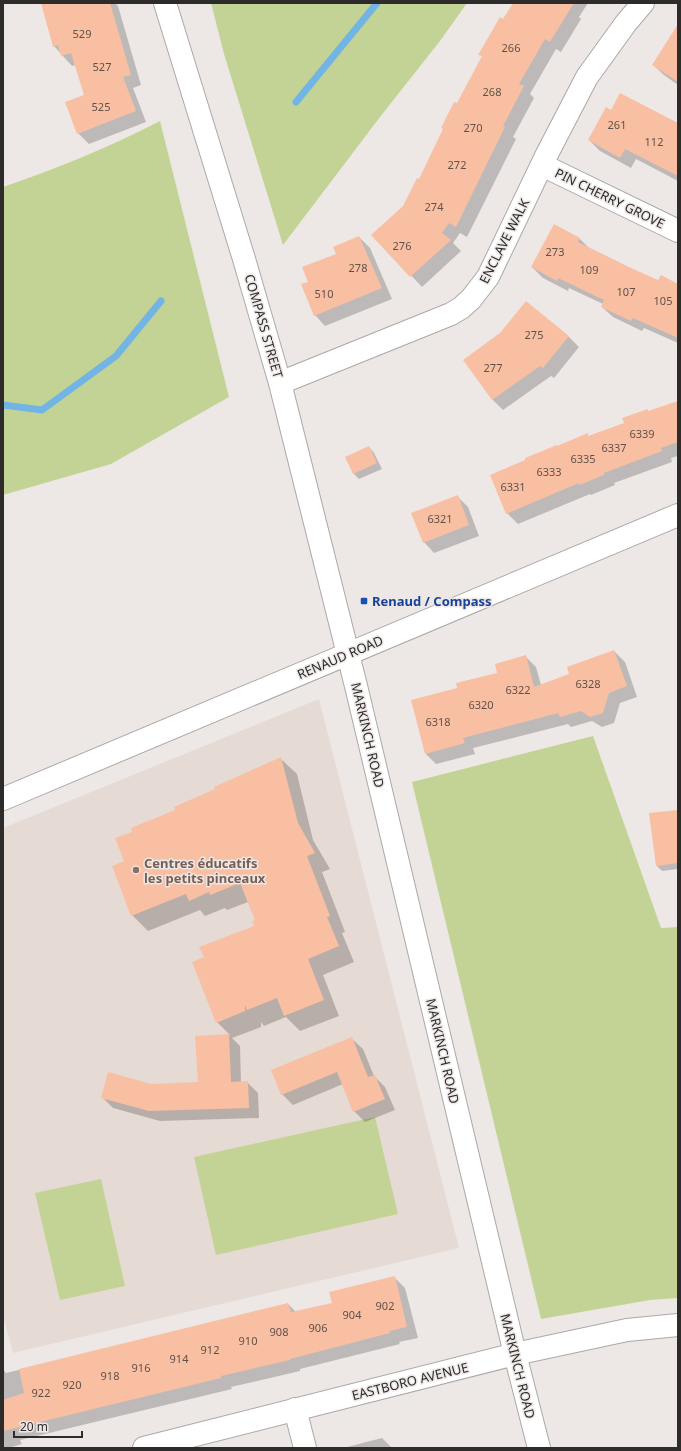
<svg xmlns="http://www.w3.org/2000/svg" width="681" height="1451" font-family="'Noto Sans',sans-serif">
	<rect width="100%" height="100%" fill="#ede8e6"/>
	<path fill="#e6dad4" d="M319,699L459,1248L13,1353L3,1316V828Z"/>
	<g fill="#c3d395">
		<path d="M211,3H467L440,41L380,117L283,245L224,54Z"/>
		<path d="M160,121L229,397L111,464L3,495V187C56,169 110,147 160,121Z"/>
		<path d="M593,736L661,928L678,927V1298L650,1300L541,1319L412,782Z"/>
		<path d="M375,1117L398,1214L216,1255L194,1157Z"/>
		<path d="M101,1179L125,1286L60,1300L35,1193Z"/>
	</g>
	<g fill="#0003">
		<path d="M42,3H115L118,6L141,85L133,88L146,122L89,144L78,133L85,95L76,65L72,66L54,46Z"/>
		<path d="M514,3H588L579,17L581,19L561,52L556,49L530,94L534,98L513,137L516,139L467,237L460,233L453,243L461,251L422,287L373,235L404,207L420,180L444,130L442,128L458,105L483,57L480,54Z"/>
		<path d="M678,29V85L664,75L653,65Z"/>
		<path d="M611,111L678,124V181L636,159L631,168L600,151L589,140Z"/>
		<path d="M359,237L370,248L392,299L325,326L315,315L309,282L337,254Z"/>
		<path d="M579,238L589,248L659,282L678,285V343L644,328L642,331L613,317L602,307L603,304L569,288L568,291L543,278L532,267Z"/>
		<path d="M568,336L579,347L554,378L551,376L503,410L492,399Z"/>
		<path d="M678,403V456L671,458L672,462L614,483L615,485L591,495L590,494L518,524L507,513L558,447L587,435L589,437L625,424L647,410L649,412Z"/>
		<path d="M369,447L374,453L382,469L359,479L354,474L346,458Z"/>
		<path d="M457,496L468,507L479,536L434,553L424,542Z"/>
		<path d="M614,651L625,662L637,697L620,703L614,723L602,727L592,721L571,727L568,724L473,748L475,754L436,764L426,754L458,689L498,673L525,656L536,667L541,685L571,675Z"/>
		<path d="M281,759L297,774L313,840L330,869L322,872L345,932L342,933L354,962L323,975L339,1016L300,1031L286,1017L264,1026L261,1022V1027L232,1038L240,1046L241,1083L247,1082L258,1093L259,1118L160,1121L113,1108L102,1097L151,1085L199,1083L196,1037L230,1035L217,1022L205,958L255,926L256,920L248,902L227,910L225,908L205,916L200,910L148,931L132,915L126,862L133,832Z"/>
		<path d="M678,811V869L662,871L657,866Z"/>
		<path d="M352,1039L363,1049L374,1076L385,1087L395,1110L365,1122L354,1111L343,1084L293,1105L282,1094Z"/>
		<path d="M394,1277L405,1288L418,1338L399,1342L400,1344L300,1369V1371L231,1387L232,1389L20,1440L22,1444L9,1448H3V1369L6,1373L288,1304L296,1312L333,1304Z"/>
		<path d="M382,1438L392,1448H343Z"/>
	</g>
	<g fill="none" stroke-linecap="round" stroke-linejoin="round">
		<g stroke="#72b4e4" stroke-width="7">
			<path d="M296,102L377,3"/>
			<path d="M3,405L42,410L116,356L161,301"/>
		</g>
	</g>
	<g fill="#f9bfa2">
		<path d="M41,3H110L131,75L123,77L136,111L77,134L65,102L84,95L71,53L61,56L58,45L53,47Z"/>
		<path d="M513,3H574L550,42L545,39L519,84L524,86L503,126L505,127L456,227L449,223L442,233L451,240L410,277L371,235L403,206L417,178L419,179L443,129L441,128L454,102L457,103L482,56L478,55L500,17L503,19Z"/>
		<path d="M678,24V82L652,65Z"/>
		<path d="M620,93L678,123V176L625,149L620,158L588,140L606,107L611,110Z"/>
		<path d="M554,224L580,238L578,242L631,268L658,280L661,275L678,284V338L633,318L631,321L601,307L604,300L558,278L557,281L531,267Z"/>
		<path d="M359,236L382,288L314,316L301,284L308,282L302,267L336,254L333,247Z"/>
		<path d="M526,301L569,336L543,368L540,366L492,400L463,360L500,333Z"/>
		<path d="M678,401V442L661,448L662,451L604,473V475L579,485V483L506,514L490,475L525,460V458L557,445V446L588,433V436L624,423L622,418L648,409V411Z"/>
		<path d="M369,446L377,463L353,474L345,457Z"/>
		<path d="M458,495L469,525L423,543L411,513Z"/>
		<path d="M614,650L627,686L609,693L603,713L590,717L581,711L560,717L558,713L463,738L465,743L425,754L411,700L457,688L456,683L497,673L495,664L526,655L534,687L569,674L567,667Z"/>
		<path d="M281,757L298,823L315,853L307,856L330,916L327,917L339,946L308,959L324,1000L284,1016L277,998L247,1010L245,1005V1011L216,1023L192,962L204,957L199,947L254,926L252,921L255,920L240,883L210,895L209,892L189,901L186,894L131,916L112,866L124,861L115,838L132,832L131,828L175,810L174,807L215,789L214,787Z"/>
		<path d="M678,810V863L656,866L649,813Z"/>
		<path d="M229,1034L231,1082L248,1081L249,1108L149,1111L101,1098L108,1072L151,1084L198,1082L195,1036Z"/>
		<path d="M352,1037L368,1077L375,1075L385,1099L353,1112L337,1072L281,1095L271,1070Z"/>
		<path d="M395,1276L407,1327L389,1331L390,1333L290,1359V1360L221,1376V1378L3,1431V1400L24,1393L19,1369L288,1303L291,1312L332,1303L329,1292Z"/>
	</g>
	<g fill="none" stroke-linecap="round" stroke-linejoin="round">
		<defs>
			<g id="street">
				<path d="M542,165L678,231"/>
				<path d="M280,383L451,314L461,308L471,299L488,277L547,154L587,77L626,23L643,3"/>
				<path d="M295,1409L305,1448"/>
				<path d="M144,1448L515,1354L627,1330L678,1325"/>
			</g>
			<g id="secondary">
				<path d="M165,3L244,259L280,383L356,686L515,1354L539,1448"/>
				<path d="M3,799L678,515"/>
			</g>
		</defs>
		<use href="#street" stroke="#aca8a6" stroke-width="24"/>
		<use href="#secondary" stroke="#aca8a6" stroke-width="24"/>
		<use href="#street" stroke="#fff" stroke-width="22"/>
		<use href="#secondary" stroke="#fff" stroke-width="22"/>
	</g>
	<rect fill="#1a4fb4" stroke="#ede8e6" stroke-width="1.5" x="360" y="597" width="8" height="8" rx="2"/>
	<circle fill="#8d6e63" stroke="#ede8e6" stroke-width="1.5" cx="136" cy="870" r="4"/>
	<g text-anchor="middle" stroke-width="3" stroke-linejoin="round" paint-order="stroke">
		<g font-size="11" fill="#615149">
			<text x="82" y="38">529</text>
			<text x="511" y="52">266</text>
			<text x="102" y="71">527</text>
			<text x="492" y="96">268</text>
			<text x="101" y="111">525</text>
			<text x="617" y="129">261</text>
			<text x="473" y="132">270</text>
			<text x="654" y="146">112</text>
			<text x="457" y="169">272</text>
			<text x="434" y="211">274</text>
			<text x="402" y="250">276</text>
			<text x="555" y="256">273</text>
			<text x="358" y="272">278</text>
			<text x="589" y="274">109</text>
			<text x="626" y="296">107</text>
			<text x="324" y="298">510</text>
			<text x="663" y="305">105</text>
			<text x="534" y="339">275</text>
			<text x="493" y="372">277</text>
			<text x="642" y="438">6339</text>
			<text x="614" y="452">6337</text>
			<text x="583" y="463">6335</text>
			<text x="549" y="476">6333</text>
			<text x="513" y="491">6331</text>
			<text x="440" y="523">6321</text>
			<text x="588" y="688">6328</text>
			<text x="518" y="694">6322</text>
			<text x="481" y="709">6320</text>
			<text x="438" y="726">6318</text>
			<text x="385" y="1310">902</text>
			<text x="352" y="1319">904</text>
			<text x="318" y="1332">906</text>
			<text x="279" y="1336">908</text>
			<text x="248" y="1345">910</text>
			<text x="210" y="1354">912</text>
			<text x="179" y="1363">914</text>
			<text x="141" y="1372">916</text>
			<text x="110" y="1380">918</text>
			<text x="72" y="1389">920</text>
			<text x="41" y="1397">922</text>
		</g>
		<g font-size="13" fill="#2e2c2b" stroke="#ede8e6">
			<text transform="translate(610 198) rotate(26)" y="5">PIN CHERRY GROVE</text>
			<text transform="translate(504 241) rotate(-63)" y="5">ENCLAVE WALK</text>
			<text transform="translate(264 326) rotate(74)" y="5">COMPASS STREET</text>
			<text transform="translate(340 657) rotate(-23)" y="5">RENAUD ROAD</text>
			<text transform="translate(368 735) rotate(77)" y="5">MARKINCH ROAD</text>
			<text transform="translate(443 1051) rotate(77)" y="5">MARKINCH ROAD</text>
			<text transform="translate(518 1366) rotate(76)" y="5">MARKINCH ROAD</text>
			<text transform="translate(410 1381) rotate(-14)" y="5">EASTBORO AVENUE</text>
		</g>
		<g font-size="13" font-weight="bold" fill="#164399" stroke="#ede8e6" text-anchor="start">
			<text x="372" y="606">Renaud / Compass</text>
		</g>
		<g font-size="13" font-weight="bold" fill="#785e54" stroke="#ede8e6" text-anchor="start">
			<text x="144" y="868">Centres éducatifs<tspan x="144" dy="15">les petits pinceaux</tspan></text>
		</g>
	</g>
	<rect width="681" height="1451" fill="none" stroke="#2e2c2b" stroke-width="8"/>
	<path d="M14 1431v6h68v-6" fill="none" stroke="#2e2c2b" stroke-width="2"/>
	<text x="20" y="1431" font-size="12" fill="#2e2c2b" stroke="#ede8e6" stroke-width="3" paint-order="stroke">20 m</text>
</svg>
